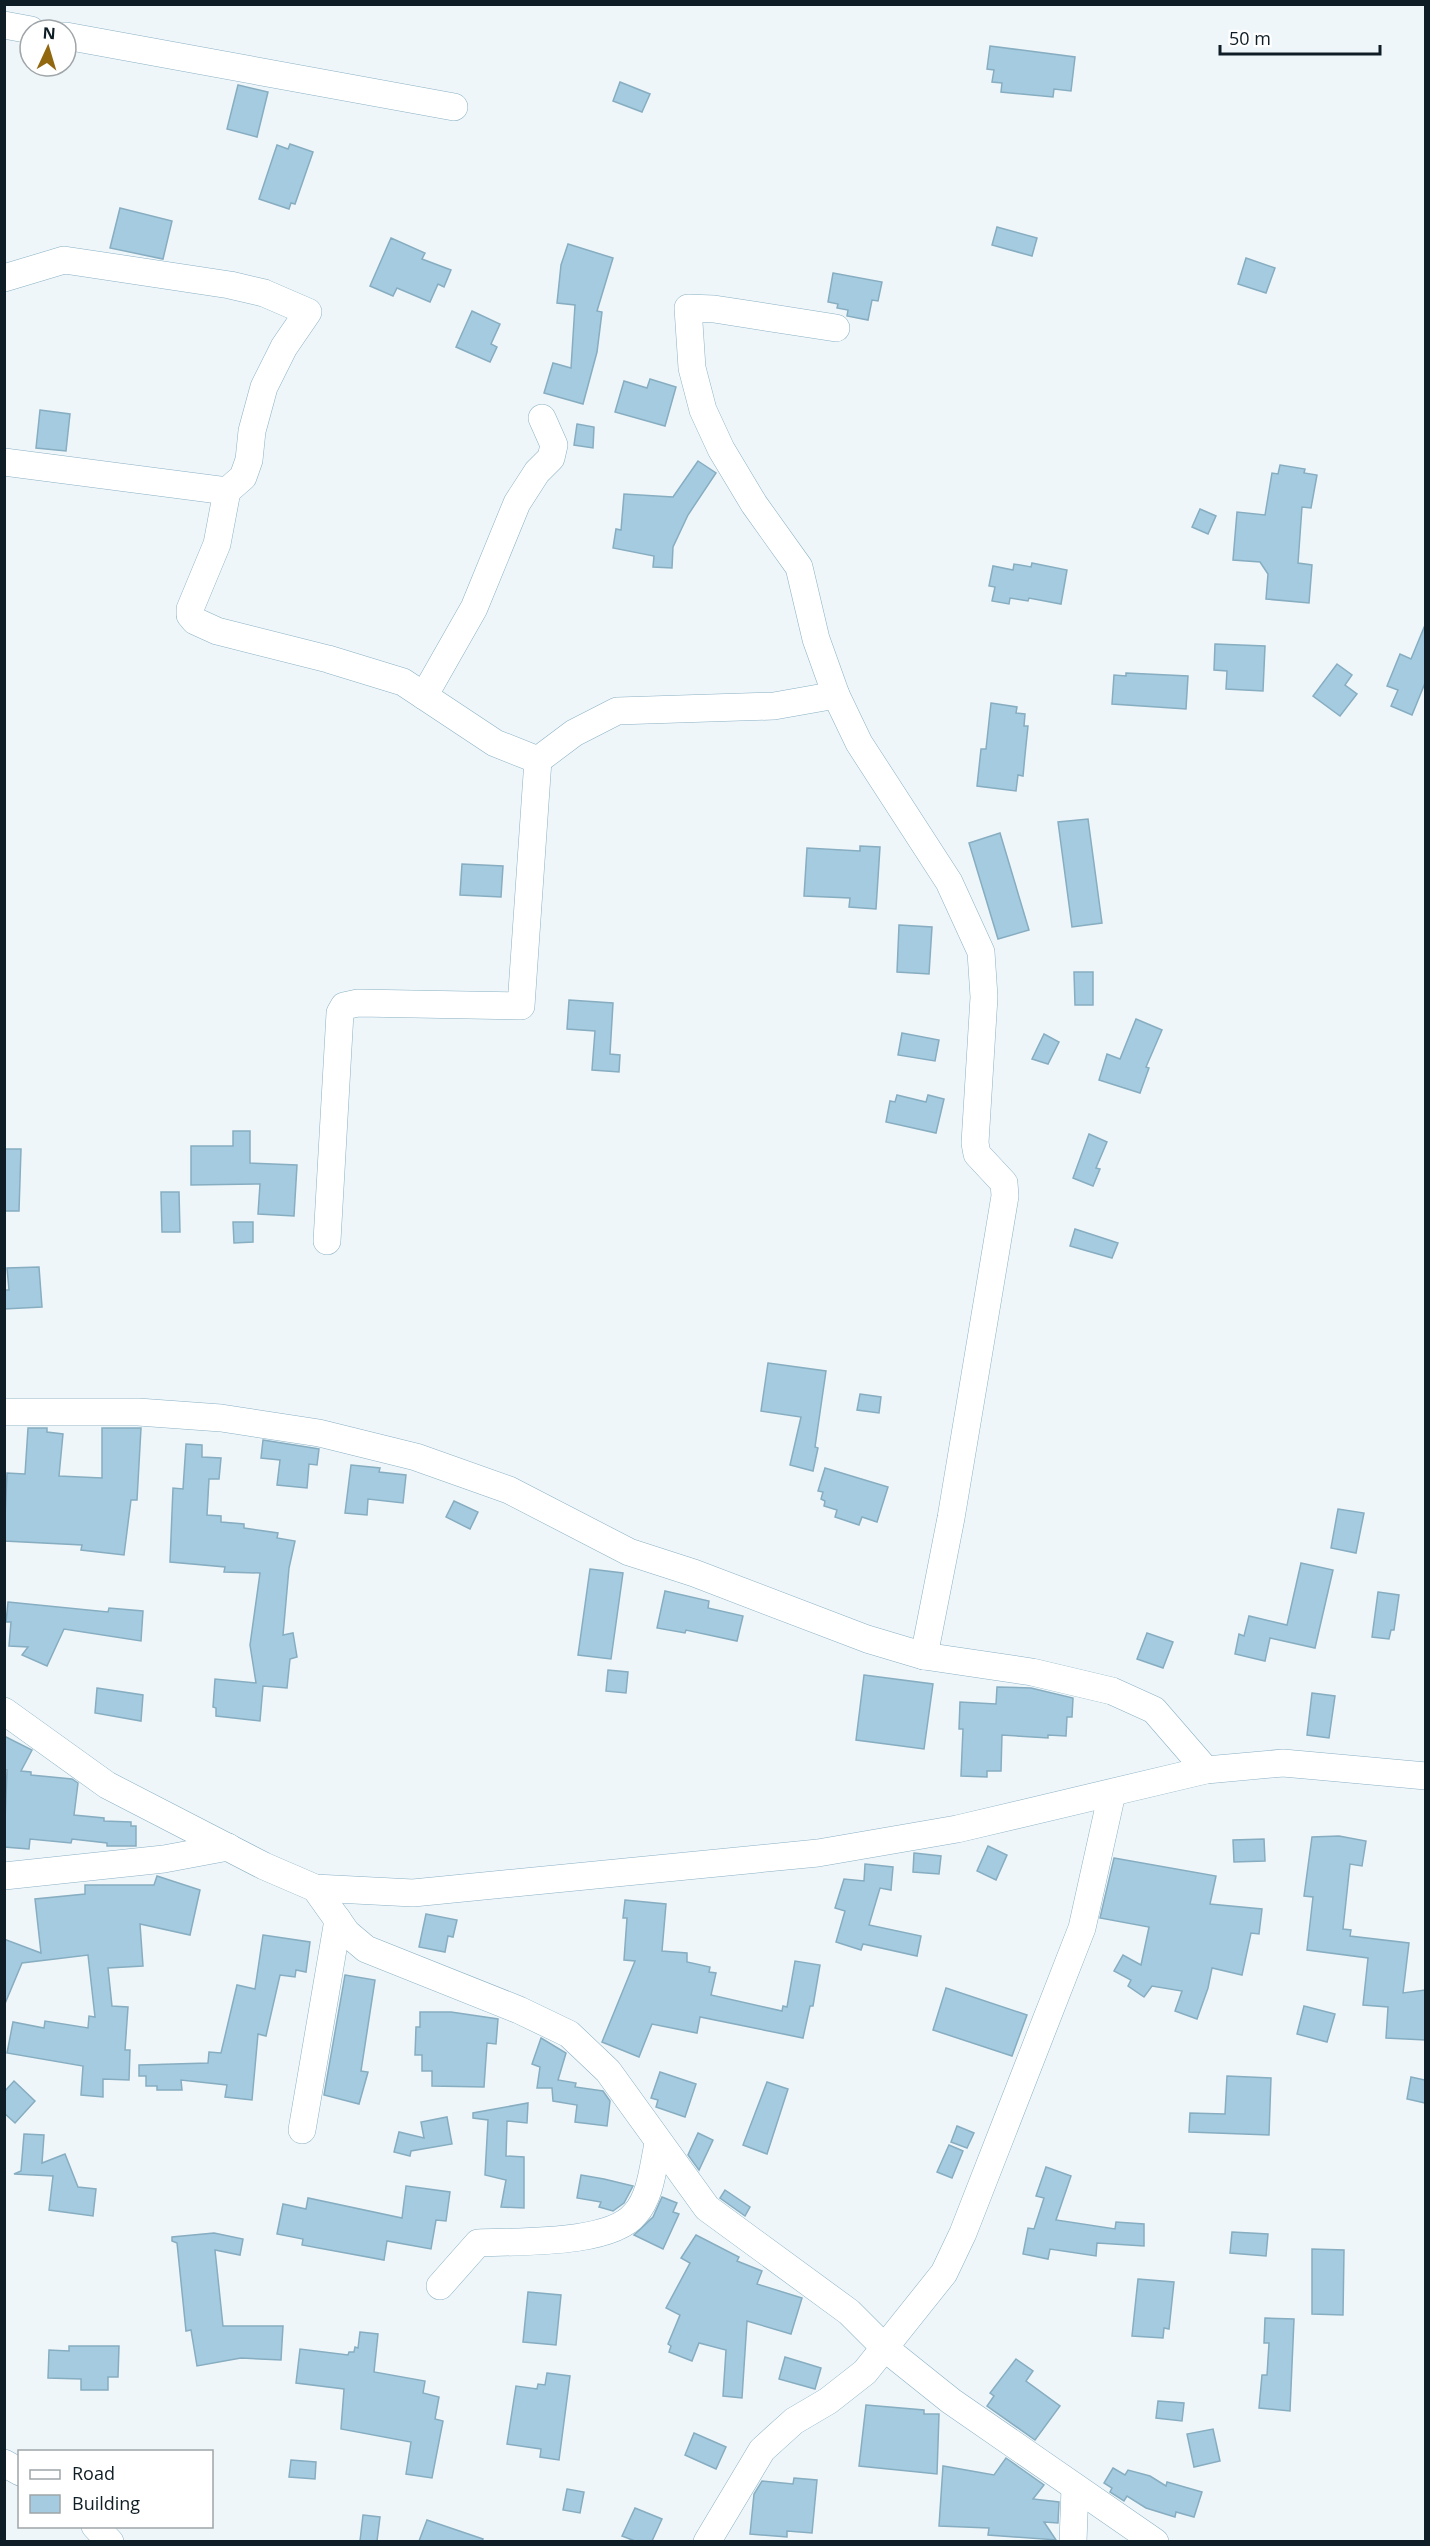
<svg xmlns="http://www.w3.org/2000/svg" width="1430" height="2546" font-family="'Open Sans',sans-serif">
	<rect width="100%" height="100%" fill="#eef6fa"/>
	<g fill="#a4cbdf" stroke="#87adc1" stroke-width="1.5">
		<path d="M990,46L1075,57L1071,91L1054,89L1053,97L1001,92L1002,83L992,82L994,70L987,69Z"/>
		<path d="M620,82L650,94L642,112L613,101Z"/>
		<path d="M238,85L268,92L257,137L227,129Z"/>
		<path d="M290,144L313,152L295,204L291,203L289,209L259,199L277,145L288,149Z"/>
		<path d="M120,208L172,221L163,259L110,248Z"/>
		<path d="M997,227L1037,238L1032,256L992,245Z"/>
		<path d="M391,238L425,253L422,259L451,270L444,287L438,284L430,302L397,288L393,296L370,286Z"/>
		<path d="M568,244L613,258L597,311L602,312L597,352L583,404L544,393L553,363L571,368L575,305L557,303L561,265Z"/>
		<path d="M1246,258L1275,268L1266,293L1238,284Z"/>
		<path d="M833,273L882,282L878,301L872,300L868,320L847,316L848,310L837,308L838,304L828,302Z"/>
		<path d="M472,311L500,324L491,344L497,347L490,362L456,347Z"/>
		<path d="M650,379L676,387L665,426L615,412L624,381L647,388Z"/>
		<path d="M40,410L70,414L66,451L36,448Z"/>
		<path d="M577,424L594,427L593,448L574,445Z"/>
		<path d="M698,461L716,473L688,515L673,547L672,568L653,567L654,556L613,548L616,529L621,530L624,494L673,497Z"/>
		<path d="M1280,465L1305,469L1304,473L1317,475L1311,508L1302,507L1298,563L1312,565L1309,603L1266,599L1268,574L1260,562L1233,560L1237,512L1265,515L1272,473L1278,474Z"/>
		<path d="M1200,509L1216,516L1208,534L1192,527Z"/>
		<path d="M1032,563L1067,570L1061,604L1029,598L1028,601L1010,598L1009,604L992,601L995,587L989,586L993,566L1013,570L1014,564L1031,567Z"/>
		<path d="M1425,625V683L1412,715L1391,706L1398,690L1387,686L1400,654L1411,659Z"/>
		<path d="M1215,644L1265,646L1263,691L1226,689L1227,671L1214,670Z"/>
		<path d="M1337,664L1352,675L1345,685L1357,694L1340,716L1313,696Z"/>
		<path d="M1126,673L1188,676L1186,709L1112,704L1114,675L1126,676Z"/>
		<path d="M991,703L1017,707L1016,713L1025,714L1024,726H1028L1025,755L1023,776L1018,775L1016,791L977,786L981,749H986Z"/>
		<path d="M1088,819L1102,923L1072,927L1058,822Z"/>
		<path d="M1000,833L1029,930L998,939L969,843Z"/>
		<path d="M860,846L880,847L876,909L849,907L850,898L804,896L807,848L860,851Z"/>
		<path d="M462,864L503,866L501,897L460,895Z"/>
		<path d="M899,925L932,927L929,974L897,972Z"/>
		<path d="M1074,972H1093V1005H1075Z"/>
		<path d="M569,1000L613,1003L610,1054L620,1055L619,1072L592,1070L595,1031L567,1029Z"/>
		<path d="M1136,1019L1162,1030L1146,1067L1149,1068L1140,1093L1099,1080L1107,1054L1120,1059Z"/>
		<path d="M902,1033L939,1040L935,1061L898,1055Z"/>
		<path d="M1044,1034L1059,1042L1048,1064L1032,1059Z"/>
		<path d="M897,1095L926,1102L928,1095L944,1099L936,1133L886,1122L890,1101L895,1102Z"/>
		<path d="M233,1131H250V1163L297,1165L294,1216L258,1214L260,1184L191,1185V1146H233Z"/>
		<path d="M1089,1134L1107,1142L1096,1168L1100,1169L1093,1186L1073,1178Z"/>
		<path d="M4,1149H21L19,1211H4Z"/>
		<path d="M161,1192H179L180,1232H162Z"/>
		<path d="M233,1222H253V1242L234,1243Z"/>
		<path d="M1075,1229L1118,1243L1112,1258L1070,1246Z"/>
		<path d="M39,1267L42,1307L4,1309V1290H9L7,1268Z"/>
		<path d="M768,1363L826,1371L815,1447L818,1448L813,1471L790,1465L801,1417L761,1411Z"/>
		<path d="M860,1394L881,1397L879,1413L857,1410Z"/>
		<path d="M28,1428H47V1432L63,1434L59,1476L102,1478V1428H141L137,1500H131L124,1555L81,1550L82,1545L4,1541L7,1473L25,1474Z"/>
		<path d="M263,1440L319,1449L317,1465L309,1464L307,1488L277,1485L280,1460L261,1458Z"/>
		<path d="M186,1444L202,1445V1457L221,1458L219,1479H209L207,1515L221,1516V1522L244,1524V1528L278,1533L277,1538L295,1541L289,1568L283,1635L293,1633L297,1657L290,1659L287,1688L263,1686L260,1721L216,1716V1708L213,1707L215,1679L256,1683L250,1645L260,1573L224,1572L225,1567L170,1562L173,1488L183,1489Z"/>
		<path d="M351,1465L380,1468L379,1472L406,1475L403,1503L368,1499L367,1515L345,1513Z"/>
		<path d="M825,1468L888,1487L877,1522L862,1517L859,1525L835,1517L837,1510L824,1506L825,1501L821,1499L823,1492L818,1491Z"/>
		<path d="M454,1501L478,1512L470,1529L446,1517Z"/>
		<path d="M1338,1509L1364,1513L1356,1553L1331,1548Z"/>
		<path d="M1301,1563L1333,1570L1315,1648L1270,1638L1265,1661L1235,1654L1239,1634L1244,1636L1249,1616L1287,1625Z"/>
		<path d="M590,1569L623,1573L611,1659L578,1655Z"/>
		<path d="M665,1591L709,1601L708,1608L743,1616L737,1641L686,1630L685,1633L657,1628Z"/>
		<path d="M1378,1592L1399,1595L1394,1630H1391L1389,1639L1372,1637Z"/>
		<path d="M8,1602L108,1612L109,1608L143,1611L141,1641L64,1629L47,1666L22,1655L28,1647L9,1646L11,1622H6Z"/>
		<path d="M1147,1633L1173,1642L1163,1668L1137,1659Z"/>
		<path d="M608,1670L628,1672L626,1693L606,1691Z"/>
		<path d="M864,1675L933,1684L924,1749L856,1740Z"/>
		<path d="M997,1687L1031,1688L1073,1698L1072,1717H1067L1066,1736L1048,1735V1738L1002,1735L1001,1771H987V1777L961,1776L963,1729H959L960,1702L996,1704Z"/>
		<path d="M97,1688L143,1695L141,1721L95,1713Z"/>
		<path d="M1312,1693L1335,1696L1329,1738L1307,1735Z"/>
		<path d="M4,1736L32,1750L21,1771L31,1772V1775L72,1779L78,1783L74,1815L104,1818V1821L131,1822V1826H136V1846H107V1843L72,1839L71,1843L30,1839L29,1849L4,1847L7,1770L4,1769Z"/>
		<path d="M1339,1836L1366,1841L1362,1866L1350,1864L1343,1929L1351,1930L1350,1936L1409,1943L1403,1993L1425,1990V2040L1386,2038L1388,2007L1363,2005L1368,1958L1307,1950L1313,1897L1304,1896L1312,1837Z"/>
		<path d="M1264,1839L1265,1861L1234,1862L1233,1840Z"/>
		<path d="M988,1846L1007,1855L996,1880L977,1871Z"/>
		<path d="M914,1853L941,1856L939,1874L913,1872Z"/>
		<path d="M1114,1858L1216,1876L1210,1904L1262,1909L1259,1934L1251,1933L1242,1975L1212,1968L1208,1988L1197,2019L1175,2011L1182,1991L1152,1986L1144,1997L1128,1986L1131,1980L1114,1971L1123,1955L1141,1965L1149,1927L1100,1918Z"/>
		<path d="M865,1864L893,1867L891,1890L880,1888L869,1925L921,1936L917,1956L863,1944L861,1950L836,1942L845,1911L835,1908L844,1879L864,1881Z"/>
		<path d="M157,1876L200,1890L190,1935L140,1924L143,1966L108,1968L112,2006L128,2007L125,2050H130L129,2080L103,2079V2097L81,2095L83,2066L7,2053L13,2022L44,2028L45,2021L88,2028L89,2016L95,2017L88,1955L22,1963L4,2006V1939L41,1953L35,1899L85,1894V1885H154Z"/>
		<path d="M625,1900L666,1904L662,1951L687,1953V1962L710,1967L709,1972L716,1973L711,1995L782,2011L783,2006L787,2007L795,1961L820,1965L813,2006H810L803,2038L700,2017L697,2033L652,2024L639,2057L602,2042L635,1961L624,1960L627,1918H623Z"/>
		<path d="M426,1914L457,1920L453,1937L448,1936L445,1952L419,1947Z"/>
		<path d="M263,1935L310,1942L306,1972L296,1970L295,1977L280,1975L266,2036L258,2034L252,2100L225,2097L227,2085L181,2080L182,2090H157V2086H146V2076H139V2065L208,2063L209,2052L221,2053L237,1985L255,1989Z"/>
		<path d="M345,1975L375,1980L361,2071L368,2072L359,2104L324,2095Z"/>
		<path d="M946,1988L1027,2015L1012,2056L933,2030Z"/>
		<path d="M1304,2006L1335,2014L1327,2042L1297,2034Z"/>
		<path d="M420,2012H451L498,2019L496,2044L487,2043L484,2087L432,2086V2071H422V2055H415L416,2027H420Z"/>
		<path d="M541,2038L566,2053L558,2080L576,2083L575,2087L603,2091L610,2101L607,2126L575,2122L577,2105L553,2101L552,2088H537L540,2067L532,2064Z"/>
		<path d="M660,2072L696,2084L685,2117L656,2107L658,2100L651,2098Z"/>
		<path d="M1227,2076L1271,2078L1269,2135L1189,2132L1190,2113L1225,2114Z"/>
		<path d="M1411,2077L1425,2080V2103L1407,2099Z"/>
		<path d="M14,2081L35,2101L15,2123L4,2113V2092Z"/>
		<path d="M767,2082L788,2089L767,2154L743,2145Z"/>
		<path d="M528,2103L527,2123L507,2121L506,2156L524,2157V2208L501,2207L506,2180L485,2175L488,2120L473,2118V2113Z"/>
		<path d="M447,2117L452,2144L411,2151L410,2156L394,2152L399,2132L424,2138L421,2122Z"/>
		<path d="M957,2126L974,2133L967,2148L951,2142Z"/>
		<path d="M698,2133L713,2140L699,2170L688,2155Z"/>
		<path d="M24,2134L44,2135L42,2163L65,2154L78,2187L96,2189L93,2216L49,2210L53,2176L14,2174L21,2171Z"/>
		<path d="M949,2145L963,2151L952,2178L937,2172Z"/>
		<path d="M1046,2167L1071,2176L1056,2220L1115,2229L1116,2222L1144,2224V2246L1097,2243L1096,2256L1050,2249L1048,2259L1023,2254L1028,2228L1034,2229L1044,2198L1036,2196Z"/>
		<path d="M581,2175L604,2179L633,2186L624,2203L613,2211L599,2207L601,2202L577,2198Z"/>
		<path d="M406,2186L450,2192L446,2221L436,2220L431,2249L387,2241L384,2260L302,2245L303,2239L277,2234L283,2204L306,2209L308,2198L402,2218Z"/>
		<path d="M725,2190L750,2207L745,2216L720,2198Z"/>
		<path d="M662,2197L677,2203L673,2212L679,2214L663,2249L634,2235L653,2217Z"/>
		<path d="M1232,2232L1268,2234L1266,2256L1230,2253Z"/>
		<path d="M214,2233L243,2239L240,2255L215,2250L223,2326H283L281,2360L241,2358L197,2366L191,2330L186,2331L177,2243L172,2241V2237Z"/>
		<path d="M696,2235L739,2257L737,2261L762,2271L757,2284L802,2298L791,2334L747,2321L742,2398L723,2396L726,2350L699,2343L692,2361L669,2352L671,2346L668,2344L680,2315L666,2308L690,2263L681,2258Z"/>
		<path d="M1312,2249L1344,2250L1343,2315L1312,2314Z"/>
		<path d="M1138,2279L1174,2282L1169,2329L1164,2328L1163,2338L1132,2336Z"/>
		<path d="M528,2292L561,2295L556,2345L523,2342Z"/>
		<path d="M1265,2318L1294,2319L1290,2411L1259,2408L1262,2375H1267L1269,2343H1264Z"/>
		<path d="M360,2332L378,2334L374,2372L425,2381L423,2393L439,2397L435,2419L443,2421L432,2478L406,2474L411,2442L341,2429L344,2389L296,2383L300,2349L348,2355L349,2352H354L355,2347L358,2348Z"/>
		<path d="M69,2346H119L118,2377H108V2390H81V2379L48,2378L49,2350L69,2351Z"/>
		<path d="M785,2357L821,2368L815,2389L779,2379Z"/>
		<path d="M1016,2359L1033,2371L1026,2381L1060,2406L1035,2440L987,2406L994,2396L990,2393Z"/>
		<path d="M547,2373L570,2376L559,2460L540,2457L541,2449L507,2444L516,2386L537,2389L538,2384L545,2385Z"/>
		<path d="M1158,2401L1184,2403L1182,2421L1156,2418Z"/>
		<path d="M866,2405L924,2410V2414H939L937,2474L859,2466Z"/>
		<path d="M1213,2429L1220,2461L1194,2467L1187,2434Z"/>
		<path d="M694,2433L726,2447L716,2469L685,2455Z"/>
		<path d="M1006,2458L1044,2485L1033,2499L1059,2502L1058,2523L1044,2522L1056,2540L988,2535L989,2528L939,2526L943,2466L994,2475Z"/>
		<path d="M291,2460L316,2462L315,2479L289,2477Z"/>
		<path d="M1113,2468L1125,2475L1128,2470L1150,2476L1166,2486L1167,2482L1202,2492L1194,2517L1176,2512L1175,2517L1146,2508L1127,2496L1124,2501L1110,2492L1112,2488L1104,2483Z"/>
		<path d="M794,2478L817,2480L812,2533L787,2531V2537L750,2534L754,2494L762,2481L793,2484Z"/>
		<path d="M567,2489L584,2492L580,2513L563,2510Z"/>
		<path d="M635,2508L662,2519L652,2541H635L622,2536Z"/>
		<path d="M363,2515L380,2517L377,2541H360Z"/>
		<path d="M427,2520L483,2539L482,2541H419Z"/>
	</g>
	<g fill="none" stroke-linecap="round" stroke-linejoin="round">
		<defs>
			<g id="minor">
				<path d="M4,25L31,30"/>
				<path d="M66,36L454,107"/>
				<path d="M4,278L64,260L230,285L264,293L308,312L284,347L264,387L252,431L249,460L243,477L227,491L4,462"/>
				<path d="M836,328L714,309L688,308L692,368L703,410L721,449L754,504L799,567L816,639L836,695L859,743L949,882L981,952L984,997L975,1143L977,1154L1004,1183L1005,1196L951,1518L924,1656"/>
				<path d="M227,491L217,544L190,609V615L195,621L217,631L328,659L403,682L495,743L538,760L574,733L617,711L774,706L836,695"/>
				<path d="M424,696L474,608L517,503L537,472L551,458L554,445L542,418"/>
				<path d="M327,1241L340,1013L344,1006L358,1003L521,1006L538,760"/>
				<path d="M4,1412H138L221,1418L319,1433L416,1457L509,1490L629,1552L694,1573L867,1639L924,1656L1032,1672L1112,1691L1154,1710L1206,1770"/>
				<path d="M4,1711L107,1785L264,1866L315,1888L413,1893L818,1853L957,1829L1206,1770L1283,1763L1426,1776"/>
				<path d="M4,1876L164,1859L228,1847"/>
				<path d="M315,1888L347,1933L366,1949L519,2010L569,2034L608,2071L707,2208L849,2312L886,2349L951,2401L1155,2542"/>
				<path d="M302,2130L338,1920"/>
				<path d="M440,2286L478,2243C517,2241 610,2245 635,2214C651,2197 653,2166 658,2144"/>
				<path d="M4,2463L20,2472"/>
				<path d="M95,2526L110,2542"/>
				<path d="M707,2542L762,2450L794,2421L828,2401L865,2372L944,2273L963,2233L1082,1928L1112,1793"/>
				<path d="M1073,2542L1075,2488"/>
			</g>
		</defs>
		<use href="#minor" stroke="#8ab1c4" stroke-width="28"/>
		<use href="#minor" stroke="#fff" stroke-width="27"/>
	</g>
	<rect width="1430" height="2546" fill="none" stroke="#0f1e26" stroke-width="12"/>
	<rect x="18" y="2450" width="195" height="78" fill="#ffffff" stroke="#9fa5a8" stroke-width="1.5"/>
	<rect x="30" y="2470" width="30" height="9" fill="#ffffff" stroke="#9fa5a8" stroke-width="1.5"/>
	<text x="72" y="2480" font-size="18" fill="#0f1e26">Road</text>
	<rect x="30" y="2495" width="30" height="18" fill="#a4cbdf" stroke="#9fa5a8" stroke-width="1.5"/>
	<text x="72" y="2510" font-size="18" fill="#0f1e26">Building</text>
	<g transform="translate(48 48) rotate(4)"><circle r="28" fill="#ffffff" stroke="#9fa5a8" stroke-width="1.5"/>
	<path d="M0-4.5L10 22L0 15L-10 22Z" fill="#916810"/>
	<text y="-9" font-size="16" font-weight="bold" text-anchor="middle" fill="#0f1e26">N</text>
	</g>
	<path d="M1220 45v9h160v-9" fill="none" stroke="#0f1e26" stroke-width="3"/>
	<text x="1229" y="45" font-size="18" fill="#0f1e26" stroke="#ffffff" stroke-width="4.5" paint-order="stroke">50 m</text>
</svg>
